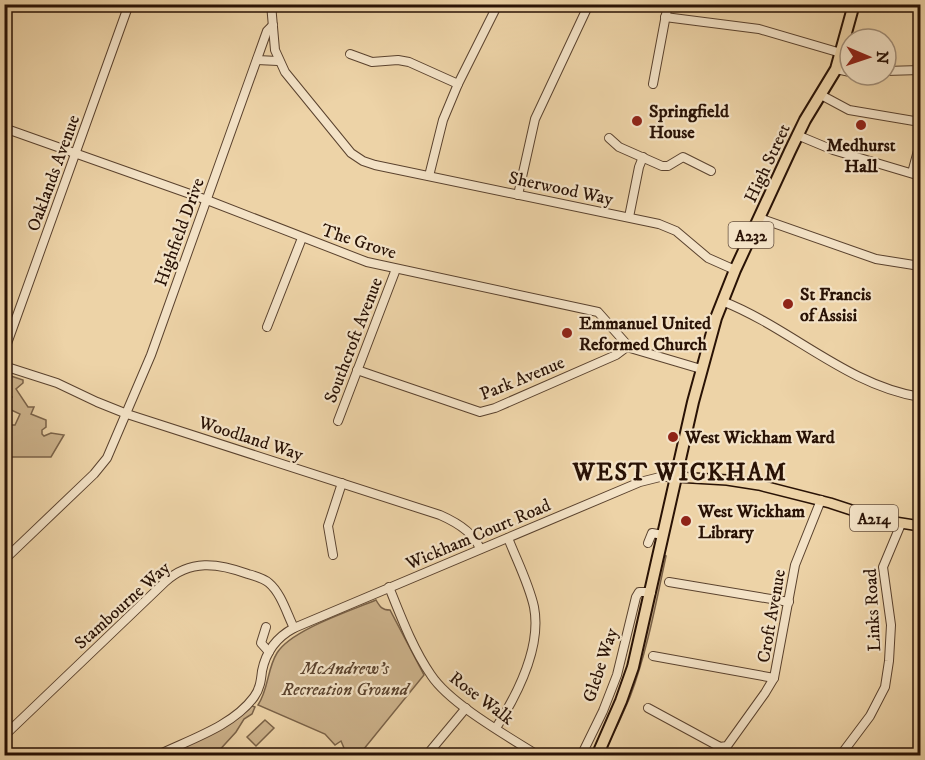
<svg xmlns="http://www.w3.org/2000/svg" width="925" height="760" font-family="'IM FELL DW Pica',serif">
	<rect width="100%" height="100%" fill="#edd3a7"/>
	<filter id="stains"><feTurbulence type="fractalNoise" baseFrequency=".00333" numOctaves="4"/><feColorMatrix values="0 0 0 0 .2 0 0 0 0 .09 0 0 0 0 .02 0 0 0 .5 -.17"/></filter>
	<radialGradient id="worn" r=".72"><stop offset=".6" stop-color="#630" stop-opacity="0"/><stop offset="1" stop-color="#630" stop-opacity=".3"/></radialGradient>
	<g fill="#ccb28b" stroke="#7a6248" stroke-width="1.5">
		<path d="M5,374L23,380V383L16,389L28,407H34L31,414L46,420V427L42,430V434L44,436L51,433L64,435L51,457H5V438L9,437L8,425H15L20,414L7,408L5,411V403L12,397L5,391Z"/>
		<path d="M664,555L666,556C656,603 647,652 630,697C623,714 615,731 606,748H605L639,661Z"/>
		<path d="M376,600C380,607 382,610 390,610L424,675L359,755H347L341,741L335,745L325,734L258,705C269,688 267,669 277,653C291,630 350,611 376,600Z"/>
		<path d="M252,706L255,707L252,714L244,719L236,732L215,755L160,756L239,717Z"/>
		<path d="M265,720L274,728L256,746L247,737Z"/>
	</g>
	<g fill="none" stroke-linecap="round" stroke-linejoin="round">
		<defs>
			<g id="minor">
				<path d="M271,4L275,50L285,72L351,153L363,161L375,165L659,224L676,231L708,258L735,270"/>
				<path d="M665,17L759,29L841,53"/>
				<path d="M350,54L372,62L398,60L409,62L458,84"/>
				<path d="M257,60L278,61"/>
				<path d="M836,69L850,72"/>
				<path d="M886,71L920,70"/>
				<path d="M653,84L668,4"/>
				<path d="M821,95L849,110L920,122"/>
				<path d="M4,128L207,200L367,262L598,312L630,348L701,369"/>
				<path d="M797,135L833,150L920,176"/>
				<path d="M609,138L619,147L662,166H668L683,157L711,171"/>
				<path d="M912,173L920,143"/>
				<path d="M429,176L443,120L458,84L498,4"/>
				<path d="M518,195L535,119L589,4"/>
				<path d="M629,217L639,167L643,157"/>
				<path d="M759,218L876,259L920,266"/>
				<path d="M722,301C791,328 846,385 920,397"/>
				<path d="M267,327L302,238"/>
				<path d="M4,352L129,4"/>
				<path d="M4,366L57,383L97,402L127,414L440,515C456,522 474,532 480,549"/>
				<path d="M357,370L480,412L495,408L616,355L628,346"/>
				<path d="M338,421L396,269"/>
				<path d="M648,543L652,533L663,535"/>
				<path d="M333,555L328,526L342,483"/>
				<path d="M4,560L94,474L107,458L151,355L267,31L273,25"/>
				<path d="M669,582L789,602"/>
				<path d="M389,587C401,617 413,649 431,675C450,704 509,737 539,756"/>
				<path d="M266,627L261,643L269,652"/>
				<path d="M653,656L774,678"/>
				<path d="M648,708L720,747L727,746L765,693L774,678L795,565L821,500"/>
				<path d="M496,728C517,695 542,648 534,607C529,584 517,561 508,538"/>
				<path d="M4,736L165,582C190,559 218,563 248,574C255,576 263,578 269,583C281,593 287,614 294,628"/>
				<path d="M156,756C188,740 232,727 254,697C260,689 261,680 262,671C266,651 277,637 294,628L640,482L660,477H676"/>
				<path d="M426,756L466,708"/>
				<path d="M581,756L603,711L617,675L636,597L639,592H651"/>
				<path d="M840,756L870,716L885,687L889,661L891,625L883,567L901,524"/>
			</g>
			<path id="major" d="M676,477L727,480L759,485L830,503L882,520L920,526"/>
			<path id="highway" d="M597,756L621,701L633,667L693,402L716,318L735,270L790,151L805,120L836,69L854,4"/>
		</defs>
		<use href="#minor" stroke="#5a422e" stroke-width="10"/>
		<use href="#major" stroke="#291205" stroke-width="12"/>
		<use href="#highway" stroke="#291205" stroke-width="14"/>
		<use href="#minor" stroke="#f3e2c6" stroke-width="8"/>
		<use href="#major" stroke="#edd3a7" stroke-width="9"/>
		<use href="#highway" stroke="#edd3a7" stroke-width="10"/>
	</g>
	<g fill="#8f2418" stroke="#f3e2c6" stroke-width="2">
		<circle cx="637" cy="121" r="6"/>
		<circle cx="861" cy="125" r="6"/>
		<circle cx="788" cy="304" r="6"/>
		<circle cx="567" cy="333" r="6"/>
		<circle cx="673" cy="437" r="6"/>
		<circle cx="686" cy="521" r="6"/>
	</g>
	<g text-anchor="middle" stroke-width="4.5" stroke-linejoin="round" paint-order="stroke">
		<g fill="#f3e2c6" stroke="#66503f" stroke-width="1.5">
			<rect x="728.5" y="222" width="45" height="26" rx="4.5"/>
			<rect x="850" y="505" width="48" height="26" rx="4.5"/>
		</g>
		<g font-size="16" font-weight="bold" fill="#291205">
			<text x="751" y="241">A232</text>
			<text x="874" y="524">A214</text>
		</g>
		<g font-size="18" font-weight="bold" fill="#291205" stroke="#f3e2c6" text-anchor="start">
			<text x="649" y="117">Springfield<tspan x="649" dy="21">House</tspan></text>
			<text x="861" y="151" text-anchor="middle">Medhurst<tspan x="861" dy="21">Hall</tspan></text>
			<text x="800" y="300">St Francis<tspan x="800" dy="21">of Assisi</tspan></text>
			<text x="579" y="329">Emmanuel United<tspan x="579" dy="21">Reformed Church</tspan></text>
			<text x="685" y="443">West Wickham Ward</text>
			<text x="698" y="517">West Wickham<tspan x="698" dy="21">Library</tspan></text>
		</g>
		<g font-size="18" fill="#291205" stroke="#f3e2c6">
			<text transform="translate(767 163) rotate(-65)" y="6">High Street</text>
			<text transform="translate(53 173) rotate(-70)" y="6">Oaklands Avenue</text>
			<text transform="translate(561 188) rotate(12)" y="6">Sherwood Way</text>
			<text transform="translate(179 232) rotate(-70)" y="6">Highfield Drive</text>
			<text transform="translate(359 241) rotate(18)" y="6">The Grove</text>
			<text transform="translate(353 340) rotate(-69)" y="6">Southcroft Avenue</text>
			<text transform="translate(522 378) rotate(-22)" y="6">Park Avenue</text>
			<text transform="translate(251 438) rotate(18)" y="6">Woodland Way</text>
			<text transform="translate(478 534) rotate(-23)" y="6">Wickham Court Road</text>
			<text transform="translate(122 605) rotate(-42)" y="6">Stambourne Way</text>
			<text transform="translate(872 610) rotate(-93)" y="6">Links Road</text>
			<text transform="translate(771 616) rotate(-80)" y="6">Croft Avenue</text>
			<text transform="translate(600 665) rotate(-72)" y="6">Glebe Way</text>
			<text transform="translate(482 698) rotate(37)" y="6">Rose Walk</text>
		</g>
		<g font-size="18" font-style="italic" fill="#5a422d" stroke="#f3e2c6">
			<text x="345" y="674">McAndrew's<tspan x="345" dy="21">Recreation Ground</tspan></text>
		</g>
		<g font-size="24" font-weight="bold" letter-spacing="1.5" fill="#291205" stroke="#f3e2c6">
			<text x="680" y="480">WEST WICKHAM</text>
		</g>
	</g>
	<rect width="925" height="760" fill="none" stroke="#edd3a7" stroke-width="24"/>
	<rect x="6" y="6" width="913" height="748" fill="none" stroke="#291205" stroke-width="3"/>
	<rect x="12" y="12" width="901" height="736" fill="none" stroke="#291205" stroke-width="1.5"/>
	<g transform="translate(868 57) rotate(92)"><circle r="28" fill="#f3e2c6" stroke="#a28f79" stroke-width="1.5"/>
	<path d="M0-4.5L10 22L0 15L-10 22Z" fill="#8f2418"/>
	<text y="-9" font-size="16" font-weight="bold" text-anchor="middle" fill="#291205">N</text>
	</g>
	<rect width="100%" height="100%" filter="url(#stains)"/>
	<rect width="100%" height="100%" fill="url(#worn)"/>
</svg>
